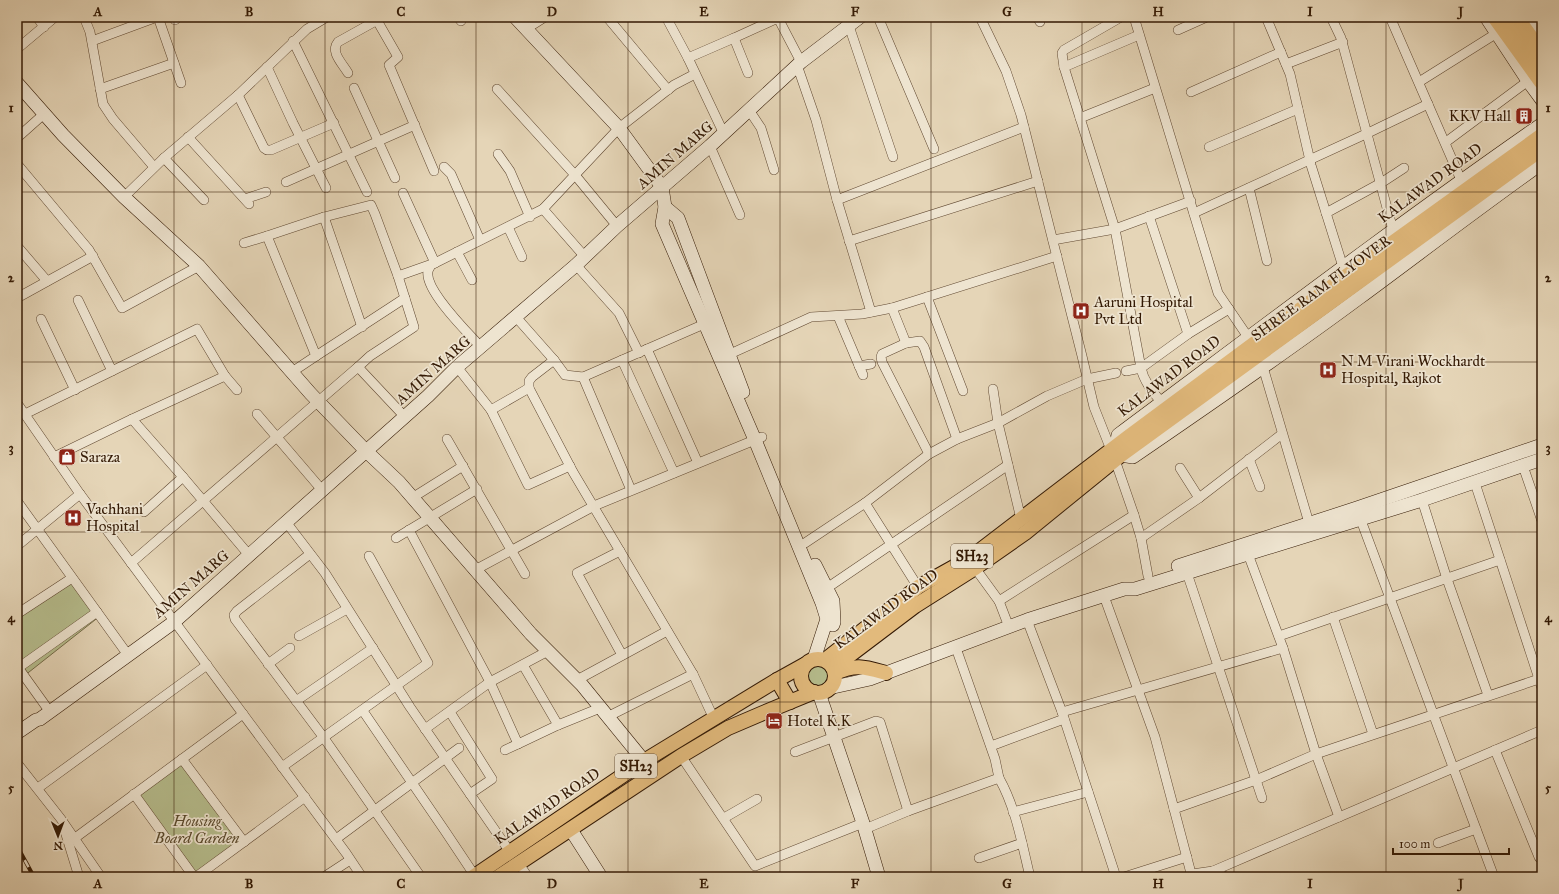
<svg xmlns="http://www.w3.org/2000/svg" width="1559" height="894" font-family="'IM FELL Great Primer',serif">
	<rect width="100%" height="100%" fill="#e5d5b7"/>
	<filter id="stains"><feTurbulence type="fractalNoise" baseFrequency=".005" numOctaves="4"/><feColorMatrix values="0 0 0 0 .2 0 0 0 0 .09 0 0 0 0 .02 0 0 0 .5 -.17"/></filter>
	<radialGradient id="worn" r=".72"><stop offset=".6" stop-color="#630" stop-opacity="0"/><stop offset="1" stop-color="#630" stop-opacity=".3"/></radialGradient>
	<g fill="#b6bd8d" stroke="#746b48">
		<path d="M72,578L100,616L24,676L17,666V614Z"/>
		<path d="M821,665L827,666L832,678C808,704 785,672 821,665Z"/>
		<path d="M182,759L244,842L196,877L134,794Z"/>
	</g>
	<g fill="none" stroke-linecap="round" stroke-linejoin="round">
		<defs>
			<g id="street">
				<path d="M37,17L44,27"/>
				<path d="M84,17L90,32L103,104L113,119L154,167"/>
				<path d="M158,17L181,83"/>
				<path d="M375,17L398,57L389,65L434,171"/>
				<path d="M458,17L461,21"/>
				<path d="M607,17L668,90"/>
				<path d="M666,17L688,58"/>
				<path d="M846,17L893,157"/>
				<path d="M878,17L934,149"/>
				<path d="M980,17L1006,71L1021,115L1082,356L1094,407L1115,460L1134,515L1141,538L1148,576"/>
				<path d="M1037,17L1040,22"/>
				<path d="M1134,17L1218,293L1248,337"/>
				<path d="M1266,17L1290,74L1311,165L1343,267"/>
				<path d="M1331,17L1341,38L1393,230"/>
				<path d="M1390,17L1461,180"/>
				<path d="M175,20L178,17"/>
				<path d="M526,29L545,17"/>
				<path d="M1178,30L1207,17"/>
				<path d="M734,38L778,18L801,62"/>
				<path d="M92,41L157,17"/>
				<path d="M293,41L367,192"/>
				<path d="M17,49L55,17"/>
				<path d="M1286,64L1343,42"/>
				<path d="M797,65L816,120L837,200L871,312"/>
				<path d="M267,67L293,123L326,188"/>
				<path d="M1064,67L1062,53L1064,50L1121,17"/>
				<path d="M348,73C342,63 330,52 338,42L381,18"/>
				<path d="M1419,82L1497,33"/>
				<path d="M354,88L395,178"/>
				<path d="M100,89L174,63"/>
				<path d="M497,89L575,175L617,226"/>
				<path d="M1191,92L1281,52"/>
				<path d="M238,95L264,148L267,150H271L334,123"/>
				<path d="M749,110L761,128L774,170"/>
				<path d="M1080,118L1155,88"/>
				<path d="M724,134L688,58L734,38L748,73"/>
				<path d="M188,137L249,204"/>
				<path d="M17,138L45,113"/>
				<path d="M1446,142L1528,81"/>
				<path d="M710,146L740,215"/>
				<path d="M1209,147L1298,109"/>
				<path d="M498,154L510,171L530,217"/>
				<path d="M164,158L204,200"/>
				<path d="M17,164L89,250L122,308L199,266"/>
				<path d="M444,167L451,174L480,240"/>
				<path d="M286,182L415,125"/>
				<path d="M1249,188L1267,261"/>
				<path d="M124,197L164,158L238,95L307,29L327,17"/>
				<path d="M245,199L266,192"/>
				<path d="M837,200L1024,127"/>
				<path d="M543,209L585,257"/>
				<path d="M1194,213L1368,133L1428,104"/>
				<path d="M1326,213L1381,183L1404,168"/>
				<path d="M1149,216L1188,334"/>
				<path d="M324,217L362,327"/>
				<path d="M508,227L522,257"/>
				<path d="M267,236L324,217L371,205L375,214L398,276L414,327L370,356L358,367"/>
				<path d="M1053,240L1115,229L1191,201"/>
				<path d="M849,241L1038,181"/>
				<path d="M244,243L267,236L316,356L292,372"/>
				<path d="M17,246L47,281"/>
				<path d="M457,252L472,280"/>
				<path d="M576,265L619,313L639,353"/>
				<path d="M398,276L435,263L403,193"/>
				<path d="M927,297L963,391"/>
				<path d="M17,298L93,256"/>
				<path d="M78,300L112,371"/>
				<path d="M892,308L906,343"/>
				<path d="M838,316L863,375"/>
				<path d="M516,317L554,360L532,377L529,381V388L573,472L693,674L714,719"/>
				<path d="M41,319L75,390"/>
				<path d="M481,347C468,333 424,290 428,271C428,270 431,266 431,265L543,209L619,128L674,85L695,74"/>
				<path d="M647,349L698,463"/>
				<path d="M730,354L811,317L862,314L892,308L1057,256"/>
				<path d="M316,356L405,298"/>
				<path d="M554,360L565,375L583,377L702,325"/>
				<path d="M622,360L674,473"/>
				<path d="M859,366L871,364"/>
				<path d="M457,367L491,410L528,485L570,466"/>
				<path d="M1263,367L1309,523"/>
				<path d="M1126,371L1141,368L1115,229L1064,67L1139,35"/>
				<path d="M583,377L631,490"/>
				<path d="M993,389L998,423L1021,519"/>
				<path d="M17,403L80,494L346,853L362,877"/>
				<path d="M1162,403C1153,392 1144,382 1141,368L1188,334L1229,309"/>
				<path d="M491,410L529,388"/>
				<path d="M25,414L197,329L225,376L237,390"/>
				<path d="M257,414L322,490"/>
				<path d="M132,419L225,376"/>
				<path d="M447,439L525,574"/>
				<path d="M929,454L882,362L881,357L882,354L906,343L920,341L924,347L957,439"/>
				<path d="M54,457L132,419L183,477L249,555"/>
				<path d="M1249,459L1260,487"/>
				<path d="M1523,466L1542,521"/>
				<path d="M1180,468L1199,498"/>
				<path d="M1475,483L1542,688"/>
				<path d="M412,498L463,466"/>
				<path d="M1422,500L1447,579L1488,695"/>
				<path d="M17,501L128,655"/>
				<path d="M865,503L929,454L957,439L998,423L1047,396L1087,379L1116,373"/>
				<path d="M144,512L183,477"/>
				<path d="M1359,515L1494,877"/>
				<path d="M286,522L325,573L410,707L510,852"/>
				<path d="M409,530L490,682L518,744L558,725L600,708"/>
				<path d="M396,538L477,489"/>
				<path d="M1141,538L1199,498L1282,434"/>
				<path d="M805,543L865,503L918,587"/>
				<path d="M17,546L80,494"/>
				<path d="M620,551L577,573L622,655"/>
				<path d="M310,554L237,611L234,615L235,619L324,738L421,877"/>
				<path d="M1248,554L1283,648L1316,754L1339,817"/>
				<path d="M131,563L358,367L405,417"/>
				<path d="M1185,567L1262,798"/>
				<path d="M975,568L999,601L1134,515"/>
				<path d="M475,570L594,506L762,437"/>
				<path d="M827,588L1008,465"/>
				<path d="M1104,596L1155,737L1192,877"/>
				<path d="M999,601L1009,627"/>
				<path d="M17,614L72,578"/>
				<path d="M1333,617L1373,734"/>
				<path d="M1027,620L1062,712L1116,877"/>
				<path d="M299,636L347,609"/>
				<path d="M1279,636L1500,560"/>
				<path d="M956,648L995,759L999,778"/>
				<path d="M268,664L290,648"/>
				<path d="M523,665L558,725"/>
				<path d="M17,666L50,712"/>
				<path d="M18,668L97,612"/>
				<path d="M577,680L667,631"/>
				<path d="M296,701L373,648"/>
				<path d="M363,711L445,831L475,876"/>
				<path d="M450,712L492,779L470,794"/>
				<path d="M1062,712L1283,648"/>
				<path d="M607,717L693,674"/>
				<path d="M425,729L490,682L548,651"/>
				<path d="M991,746L1064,719"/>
				<path d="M505,750L518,744"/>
				<path d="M1495,750L1539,857L1542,856"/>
				<path d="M795,752L876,721L880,722L908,811"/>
				<path d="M681,756L755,866L863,823"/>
				<path d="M182,759L244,842"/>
				<path d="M17,763L61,819L101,877"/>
				<path d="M282,767L428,663L369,556"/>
				<path d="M38,788L207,665"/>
				<path d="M134,794L194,877"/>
				<path d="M1174,809L1256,780L1316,754L1542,678"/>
				<path d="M1013,812L1088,792"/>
				<path d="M724,818L757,799"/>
				<path d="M64,828L79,877"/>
				<path d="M865,829L908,811L999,778C1016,808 1022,844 1030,877"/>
				<path d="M75,838L243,714"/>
				<path d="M336,839L459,748"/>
				<path d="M1438,843L1476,829"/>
				<path d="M979,858L1022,843"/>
				<path d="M519,864L528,877"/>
				<path d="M1213,871L1542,730"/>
				<path d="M1192,874L1213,871L1226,877"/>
				<path d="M196,877L305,797"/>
				<path d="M324,877L350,860"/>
				<path d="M1124,877L1187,857"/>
			</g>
			<g id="secondary">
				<path d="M515,17L619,128L662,187L665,207L662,224L755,440L822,603L827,619L814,659"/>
				<path d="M1486,17L1528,81L1542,100"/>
				<path d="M1532,17L1542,31"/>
				<path d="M17,83L63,135L124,197L199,266L311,394L366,451L399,482L531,634L582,685L644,761"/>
				<path d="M665,207L678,218L743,392"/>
				<path d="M1116,446L1118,435C1259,330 1398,224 1542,124"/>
				<path d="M1121,455L1133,457C1209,405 1285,353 1359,298C1420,253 1480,207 1542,163"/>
				<path d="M815,565L833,601L834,622L833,625"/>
				<path d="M1178,566L1357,508L1542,445"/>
				<path d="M829,688L870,679L1027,620L1124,589H1135L1422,500L1542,459"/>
				<path d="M819,693L863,823L879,877"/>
				<path d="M17,733L36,720L40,719L174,622L428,396L457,367L576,265L617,226L710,146L801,62L860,17"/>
				<path d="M571,830L601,877"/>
			</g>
			<g id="primary">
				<circle cx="818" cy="676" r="17"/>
				<path d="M825,660L918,587L970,558L1128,437L1310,302L1542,135"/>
				<path d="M833,668L915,606L975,568L1025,533L1121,455L1542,149"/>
				<path d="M835,673C856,664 864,667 886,673"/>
				<path d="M777,680L790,702"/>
				<path d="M473,877L644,761L777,680L804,665"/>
				<path d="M498,877L681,756L728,728L763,713L814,692"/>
			</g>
			<g id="highway">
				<path d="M1496,17L1542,81"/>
				<path d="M1515,17L1542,55"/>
			</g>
		</defs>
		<use href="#street" stroke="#604831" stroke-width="10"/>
		<use href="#secondary" stroke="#331904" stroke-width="14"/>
		<use href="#primary" stroke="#331904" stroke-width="16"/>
		<use href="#highway" stroke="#331904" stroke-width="18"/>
		<use href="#street" stroke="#eee4d0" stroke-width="9"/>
		<use href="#secondary" stroke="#eee4d0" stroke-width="13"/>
		<use href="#primary" stroke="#e2ba7c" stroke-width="14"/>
		<use href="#highway" stroke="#e2ba7c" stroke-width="17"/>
		<defs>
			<path id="rail" d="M17,846L34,877"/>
		</defs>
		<use href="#rail" stroke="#331904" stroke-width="4"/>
		<use href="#rail" stroke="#eee4d0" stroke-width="2.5" stroke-dasharray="8" stroke-linecap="butt"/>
	</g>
	<path fill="none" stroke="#331904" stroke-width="1" stroke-opacity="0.55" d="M174,17V877M325,17V877M476,17V877M628,17V877M780,17V877M931,17V877M1082,17V877M1234,17V877M1386,17V877M17,192H1542M17,362H1542M17,532H1542M17,702H1542"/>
	<defs>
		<symbol id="building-square" viewBox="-11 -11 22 22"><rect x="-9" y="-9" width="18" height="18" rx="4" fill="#8f2418" stroke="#eee4d0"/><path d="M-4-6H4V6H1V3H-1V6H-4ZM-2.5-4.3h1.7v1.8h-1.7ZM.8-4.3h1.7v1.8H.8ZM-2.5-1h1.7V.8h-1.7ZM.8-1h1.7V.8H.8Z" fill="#fff"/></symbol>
		<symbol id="hospital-square" viewBox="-11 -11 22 22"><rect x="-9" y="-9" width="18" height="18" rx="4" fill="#8f2418" stroke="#eee4d0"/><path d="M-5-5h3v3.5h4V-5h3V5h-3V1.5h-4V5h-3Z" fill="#fff"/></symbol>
		<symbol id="shop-square" viewBox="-11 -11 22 22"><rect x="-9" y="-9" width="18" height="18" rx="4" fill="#8f2418" stroke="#eee4d0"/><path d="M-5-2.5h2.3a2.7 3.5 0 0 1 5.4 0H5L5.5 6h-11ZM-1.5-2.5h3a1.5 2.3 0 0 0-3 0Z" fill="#fff"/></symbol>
		<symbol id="hotel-square" viewBox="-11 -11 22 22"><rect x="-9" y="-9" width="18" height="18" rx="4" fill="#8f2418" stroke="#eee4d0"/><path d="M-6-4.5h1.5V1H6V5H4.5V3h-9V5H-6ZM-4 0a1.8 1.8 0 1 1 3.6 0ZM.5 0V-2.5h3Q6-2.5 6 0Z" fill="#fff"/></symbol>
	</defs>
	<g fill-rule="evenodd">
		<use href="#building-square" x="1514" y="106" width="20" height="20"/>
		<use href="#hospital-square" x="1071" y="301" width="20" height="20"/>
		<use href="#hospital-square" x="1318" y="360" width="20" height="20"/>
		<use href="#shop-square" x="57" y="447" width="20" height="20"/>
		<use href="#hospital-square" x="63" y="508" width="20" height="20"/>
		<use href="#hotel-square" x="764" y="711" width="20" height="20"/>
	</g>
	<g text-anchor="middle" stroke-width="3.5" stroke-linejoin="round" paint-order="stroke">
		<g fill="#eee4d0" stroke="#6b5641" stroke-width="1">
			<rect x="951" y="544" width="42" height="24" rx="3"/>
			<rect x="615" y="754" width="42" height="24" rx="3"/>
		</g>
		<g font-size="14" font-weight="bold" fill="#331904">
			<text x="972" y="561">SH23</text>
			<text x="636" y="771">SH23</text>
		</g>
		<g font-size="15" fill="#331904" stroke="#eee4d0" text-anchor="start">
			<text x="1511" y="121" text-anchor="end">KKV Hall</text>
			<text x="1094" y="307">Aaruni Hospital<tspan x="1094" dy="17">Pvt Ltd</tspan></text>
			<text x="1341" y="366">N M Virani Wockhardt<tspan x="1341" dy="17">Hospital, Rajkot</tspan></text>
			<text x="80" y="462">Saraza</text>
			<text x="86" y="514">Vachhani<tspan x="86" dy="17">Hospital</tspan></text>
			<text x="787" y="726">Hotel K.K</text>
		</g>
		<g font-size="15" fill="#331904" stroke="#eee4d0">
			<text transform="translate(675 155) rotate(-41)" y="5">AMIN MARG</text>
			<text transform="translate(1430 183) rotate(-36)" y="5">KALAWAD ROAD</text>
			<text transform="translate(1321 288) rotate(-36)" y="5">SHREE RAM FLYOVER</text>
			<text transform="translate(433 370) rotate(-42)" y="5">AMIN MARG</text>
			<text transform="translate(1169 376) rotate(-37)" y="5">KALAWAD ROAD</text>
			<text transform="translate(191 584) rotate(-41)" y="5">AMIN MARG</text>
			<text transform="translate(886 609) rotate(-36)" y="5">KALAWAD ROAD</text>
			<text transform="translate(547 806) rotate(-34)" y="5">KALAWAD ROAD</text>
		</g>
		<g font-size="15" font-style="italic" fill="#5a4a2d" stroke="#eee4d0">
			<text x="197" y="826">Housing<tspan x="197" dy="17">Board Garden</tspan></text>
		</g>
	</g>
	<rect width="1559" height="894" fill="none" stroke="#e5d5b7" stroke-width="44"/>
	<g transform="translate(58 836) rotate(179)" stroke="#eee4d0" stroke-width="3" paint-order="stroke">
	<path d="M0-3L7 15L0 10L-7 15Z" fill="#331904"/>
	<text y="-6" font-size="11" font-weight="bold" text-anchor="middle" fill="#331904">N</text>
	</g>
	<path d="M1393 848v6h116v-6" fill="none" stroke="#331904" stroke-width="2"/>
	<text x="1399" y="848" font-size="12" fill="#331904" stroke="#eee4d0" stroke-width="3" paint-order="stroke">100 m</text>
	<rect x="22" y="22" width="1515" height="850" fill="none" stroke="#331904" stroke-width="1.5"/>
	<g font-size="13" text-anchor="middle" font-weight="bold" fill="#331904">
		<text x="98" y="16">A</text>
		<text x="249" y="16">B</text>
		<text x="401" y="16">C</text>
		<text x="552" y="16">D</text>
		<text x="704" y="16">E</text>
		<text x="855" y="16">F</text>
		<text x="1007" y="16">G</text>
		<text x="1158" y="16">H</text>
		<text x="1310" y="16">I</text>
		<text x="1461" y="16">J</text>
		<text x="11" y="112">1</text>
		<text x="1548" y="112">1</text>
		<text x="11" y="282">2</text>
		<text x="1548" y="282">2</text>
		<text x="11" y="452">3</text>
		<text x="1548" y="452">3</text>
		<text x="11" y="622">4</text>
		<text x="1548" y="622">4</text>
		<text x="11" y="792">5</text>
		<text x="1548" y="792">5</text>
		<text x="98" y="888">A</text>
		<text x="249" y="888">B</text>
		<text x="401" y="888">C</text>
		<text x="552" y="888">D</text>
		<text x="704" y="888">E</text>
		<text x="855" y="888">F</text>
		<text x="1007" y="888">G</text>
		<text x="1158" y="888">H</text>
		<text x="1310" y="888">I</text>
		<text x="1461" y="888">J</text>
	</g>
	<rect width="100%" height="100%" filter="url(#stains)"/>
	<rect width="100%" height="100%" fill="url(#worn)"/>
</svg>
